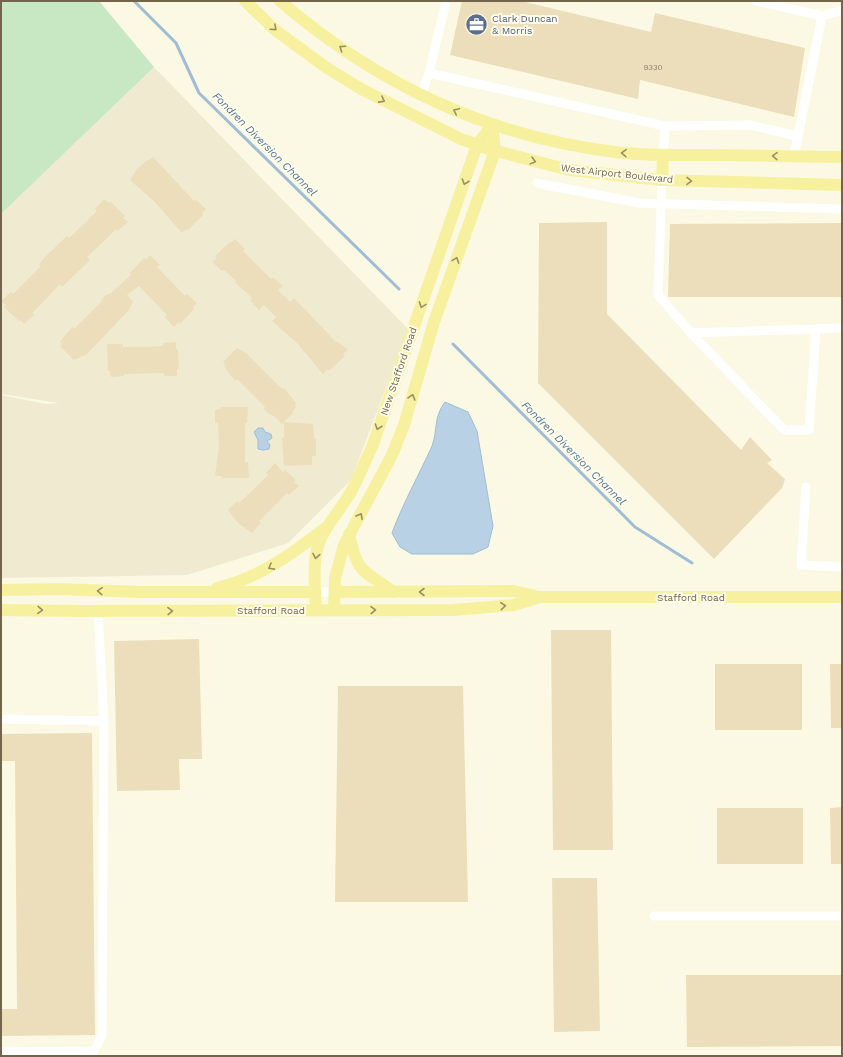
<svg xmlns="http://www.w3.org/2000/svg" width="843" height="1057" font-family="'Work Sans',sans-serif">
	<rect width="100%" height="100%" fill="#fbf9e4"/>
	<path fill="#efead0" d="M154,67L408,329L351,480L288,543L187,575L1,578V395L46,404L59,403L1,394V214Z"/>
	<path fill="#c7e8c3" d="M1,1H99L154,67L1,214Z"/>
	<g fill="#b9d1e4" stroke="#a0bdd5">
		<path d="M445,402L468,412L477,431L493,526L488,547L473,554H412L400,547L392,533C403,503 419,475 432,446C438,430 433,418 445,402Z"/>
		<path d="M258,428H263L265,432L271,434L272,438L267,441L270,445L269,449L263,450L258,449V440L254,432Z"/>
	</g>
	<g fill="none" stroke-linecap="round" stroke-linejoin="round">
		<g stroke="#a0bdd5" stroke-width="3">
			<path d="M134,1L176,43L199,93L399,289"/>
			<path d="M453,344L635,527L692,563"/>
		</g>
	</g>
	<g fill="#ecdebb">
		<path d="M462,1H521L651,32L655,13L805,48L794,117L640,80L638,99L450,55Z"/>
		<path d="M153,157L194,201L196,200L206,209L202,213L203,215L188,230L186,229L182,233L155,202L130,180L137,169L147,160L148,161Z"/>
		<path d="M104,199L109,203L110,201L125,216L123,218L128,222L117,231L116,229L104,241L87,257L90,260L62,287L60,284L44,301L32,313L34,315L24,324L20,320L19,321L4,307L6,305L1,301L11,292L13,294L41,266L39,264L48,254L67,236L69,238L86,222L97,211L95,209Z"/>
		<path d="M607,222V314L741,450L750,437L772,460L767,463L785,479L782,488L714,559L538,383L539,223Z"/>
		<path d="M842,223V297H668L670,224Z"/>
		<path d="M235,239L245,249L243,251L271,279L273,277L283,286L278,290L290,302L294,298L336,342L337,341L348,350L343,354L345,356L329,371L328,369L323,374L297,343L272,321L276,317L264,305L259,310L250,300L252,298L235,282L236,281L224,270L222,271L212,262L217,258L215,256L230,242L231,243Z"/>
		<path d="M150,255L160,265L157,267L185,296L187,294L197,303L193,307L194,309L180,324L178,322L174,327L165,317L167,315L139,286L127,295L133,302L128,311L87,354L74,360L60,346L62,344L60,342L67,333L73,327L74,329L102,301L101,300L106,295L111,293L131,275L130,273L144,258L146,260Z"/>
		<path d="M176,342V349H178L179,369H177V376H164V373L124,374V376L111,377L110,371H108L107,344H123V347H146L163,346V343Z"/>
		<path d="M237,348L246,353L282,389L284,388L296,403L295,405L296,407L292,412L293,413L284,422L313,424L314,439H316V456H312V465L284,466L282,438H284V422L282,424L274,416L269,414L264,409L265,407L237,379L236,381L230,375L224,366L225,364L223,362Z"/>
		<path d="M221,407H248L247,423H245V462H248L249,478H222V476H215L219,446L218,423H215V410L221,409Z"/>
		<path d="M275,463L284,473V469L296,480L294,482L299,486L289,495L287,493L259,521L261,523L252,533L238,523L228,510L237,501L239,503L256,487L268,475L266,473Z"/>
		<path d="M551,630H611L613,850H553Z"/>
		<path d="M199,639L202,759H179L180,790L117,791L114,641Z"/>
		<rect x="715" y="664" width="87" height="66"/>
		<path d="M830,664H842V728H831Z"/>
		<path d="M338,686H463L468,902H335Z"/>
		<path d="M92,733L95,1035L1,1036V1009H17L15,761H1V734Z"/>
		<path d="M842,807V864H831L830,808Z"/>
		<rect x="717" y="808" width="86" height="56"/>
		<path d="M552,878H597L600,1031L554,1032Z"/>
		<path d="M686,975H842V1046L687,1047Z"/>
	</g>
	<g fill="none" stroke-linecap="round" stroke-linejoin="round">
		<g stroke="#fff" stroke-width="9">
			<path d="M446,1L429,73L665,126L750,125L797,136"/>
			<path d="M756,1L822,16L842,10"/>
			<path d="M421,95L429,73"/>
			<path d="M663,155L665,126"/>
			<path d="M794,156L822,16"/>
			<path d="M662,180L658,295L691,333L842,328"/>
			<path d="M537,183L639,203L842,209"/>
			<path d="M691,333L784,430H809L816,329"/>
			<path d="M806,487L801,565L842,567"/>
			<path d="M315,592H335"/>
			<path d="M1,719L104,721"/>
			<path d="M654,916H842"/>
			<path d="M1,1052L94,1051L102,1035L104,721L98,611"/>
		</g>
		<g stroke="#f7f19f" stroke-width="12">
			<path d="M245,1L275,30L327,68L363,90L461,139L489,149L569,170L662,180L842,185"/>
			<path d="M280,1C378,85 487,136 615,152C645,156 676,155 706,155C751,156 797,156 842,157"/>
			<path d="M662,180L663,155"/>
			<path d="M349,534C358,576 362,568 393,592"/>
			<path d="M217,588C258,578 291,555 324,529"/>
			<path d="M1,590L60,589L139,592H315"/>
			<path d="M335,592L514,591L540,597H842"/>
			<path d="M1,610L78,611L454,610L514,605L540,597"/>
			<path d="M316,610C315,591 313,572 316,554C320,531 337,515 349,495C358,480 364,463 372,447L477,145L492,125"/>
			<path d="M334,610L335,578L344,545L392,455L404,425L434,322L495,151L492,125"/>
		</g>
	</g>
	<defs><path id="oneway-chevron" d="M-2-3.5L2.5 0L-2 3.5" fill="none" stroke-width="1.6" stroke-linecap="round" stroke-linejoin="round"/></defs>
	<g stroke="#9a8f64">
		<use href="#oneway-chevron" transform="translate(274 28) rotate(42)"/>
		<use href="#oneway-chevron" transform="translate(342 48) rotate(-146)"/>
		<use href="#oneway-chevron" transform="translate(382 100) rotate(28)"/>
		<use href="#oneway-chevron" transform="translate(456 111) rotate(-155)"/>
		<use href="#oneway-chevron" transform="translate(624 153) rotate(-177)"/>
		<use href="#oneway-chevron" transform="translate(775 156) rotate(-179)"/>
		<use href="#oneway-chevron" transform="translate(533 161) rotate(15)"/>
		<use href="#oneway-chevron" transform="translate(689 181) rotate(2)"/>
		<use href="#oneway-chevron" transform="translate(465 182) rotate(109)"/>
		<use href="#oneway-chevron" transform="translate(456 260) rotate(-70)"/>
		<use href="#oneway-chevron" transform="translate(422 305) rotate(110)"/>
		<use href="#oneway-chevron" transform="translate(412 397) rotate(-74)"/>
		<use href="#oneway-chevron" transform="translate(378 427) rotate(109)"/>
		<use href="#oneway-chevron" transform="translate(360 516) rotate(-61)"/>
		<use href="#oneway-chevron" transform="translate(316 556) rotate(100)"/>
		<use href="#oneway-chevron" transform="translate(271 567) rotate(151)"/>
		<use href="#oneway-chevron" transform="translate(100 591) rotate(-176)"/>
		<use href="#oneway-chevron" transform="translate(422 592) rotate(180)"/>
		<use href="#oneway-chevron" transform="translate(503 606) rotate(-5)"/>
		<use href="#oneway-chevron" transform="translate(40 610) rotate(2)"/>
		<use href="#oneway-chevron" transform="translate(373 610) rotate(-1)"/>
		<use href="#oneway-chevron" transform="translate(170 611) rotate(-1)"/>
	</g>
	<defs>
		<symbol id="office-disc" viewBox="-11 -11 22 22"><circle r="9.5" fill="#5c6f8a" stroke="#fefcea"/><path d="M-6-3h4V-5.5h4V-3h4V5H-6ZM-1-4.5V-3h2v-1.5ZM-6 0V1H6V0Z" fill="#fff"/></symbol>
	</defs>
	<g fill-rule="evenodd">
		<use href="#office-disc" x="464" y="12" width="25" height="25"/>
	</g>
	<g text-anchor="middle" stroke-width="4" stroke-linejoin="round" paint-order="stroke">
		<g font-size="8" fill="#908367">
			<text x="653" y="70">9330</text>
		</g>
		<g font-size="10" fill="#4e5e75" stroke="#fefcea" text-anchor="start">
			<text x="492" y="22">Clark Duncan<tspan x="492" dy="12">&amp; Morris</tspan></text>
		</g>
		<g font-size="10" fill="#72654b" stroke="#fefcea">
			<text transform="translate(617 173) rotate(6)" y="4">West Airport Boulevard</text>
			<text transform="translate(398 371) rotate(-71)" y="4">New Stafford Road</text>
			<text x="691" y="601">Stafford Road</text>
			<text x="271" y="614">Stafford Road</text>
		</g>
		<g font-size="11" font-style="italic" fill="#4f7699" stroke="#fefcea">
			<text transform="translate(265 144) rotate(45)" y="4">Fondren Diversion Channel</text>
			<text transform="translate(574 453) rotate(45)" y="4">Fondren Diversion Channel</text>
		</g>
	</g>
	<rect width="843" height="1057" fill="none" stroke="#72654b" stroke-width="4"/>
</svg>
